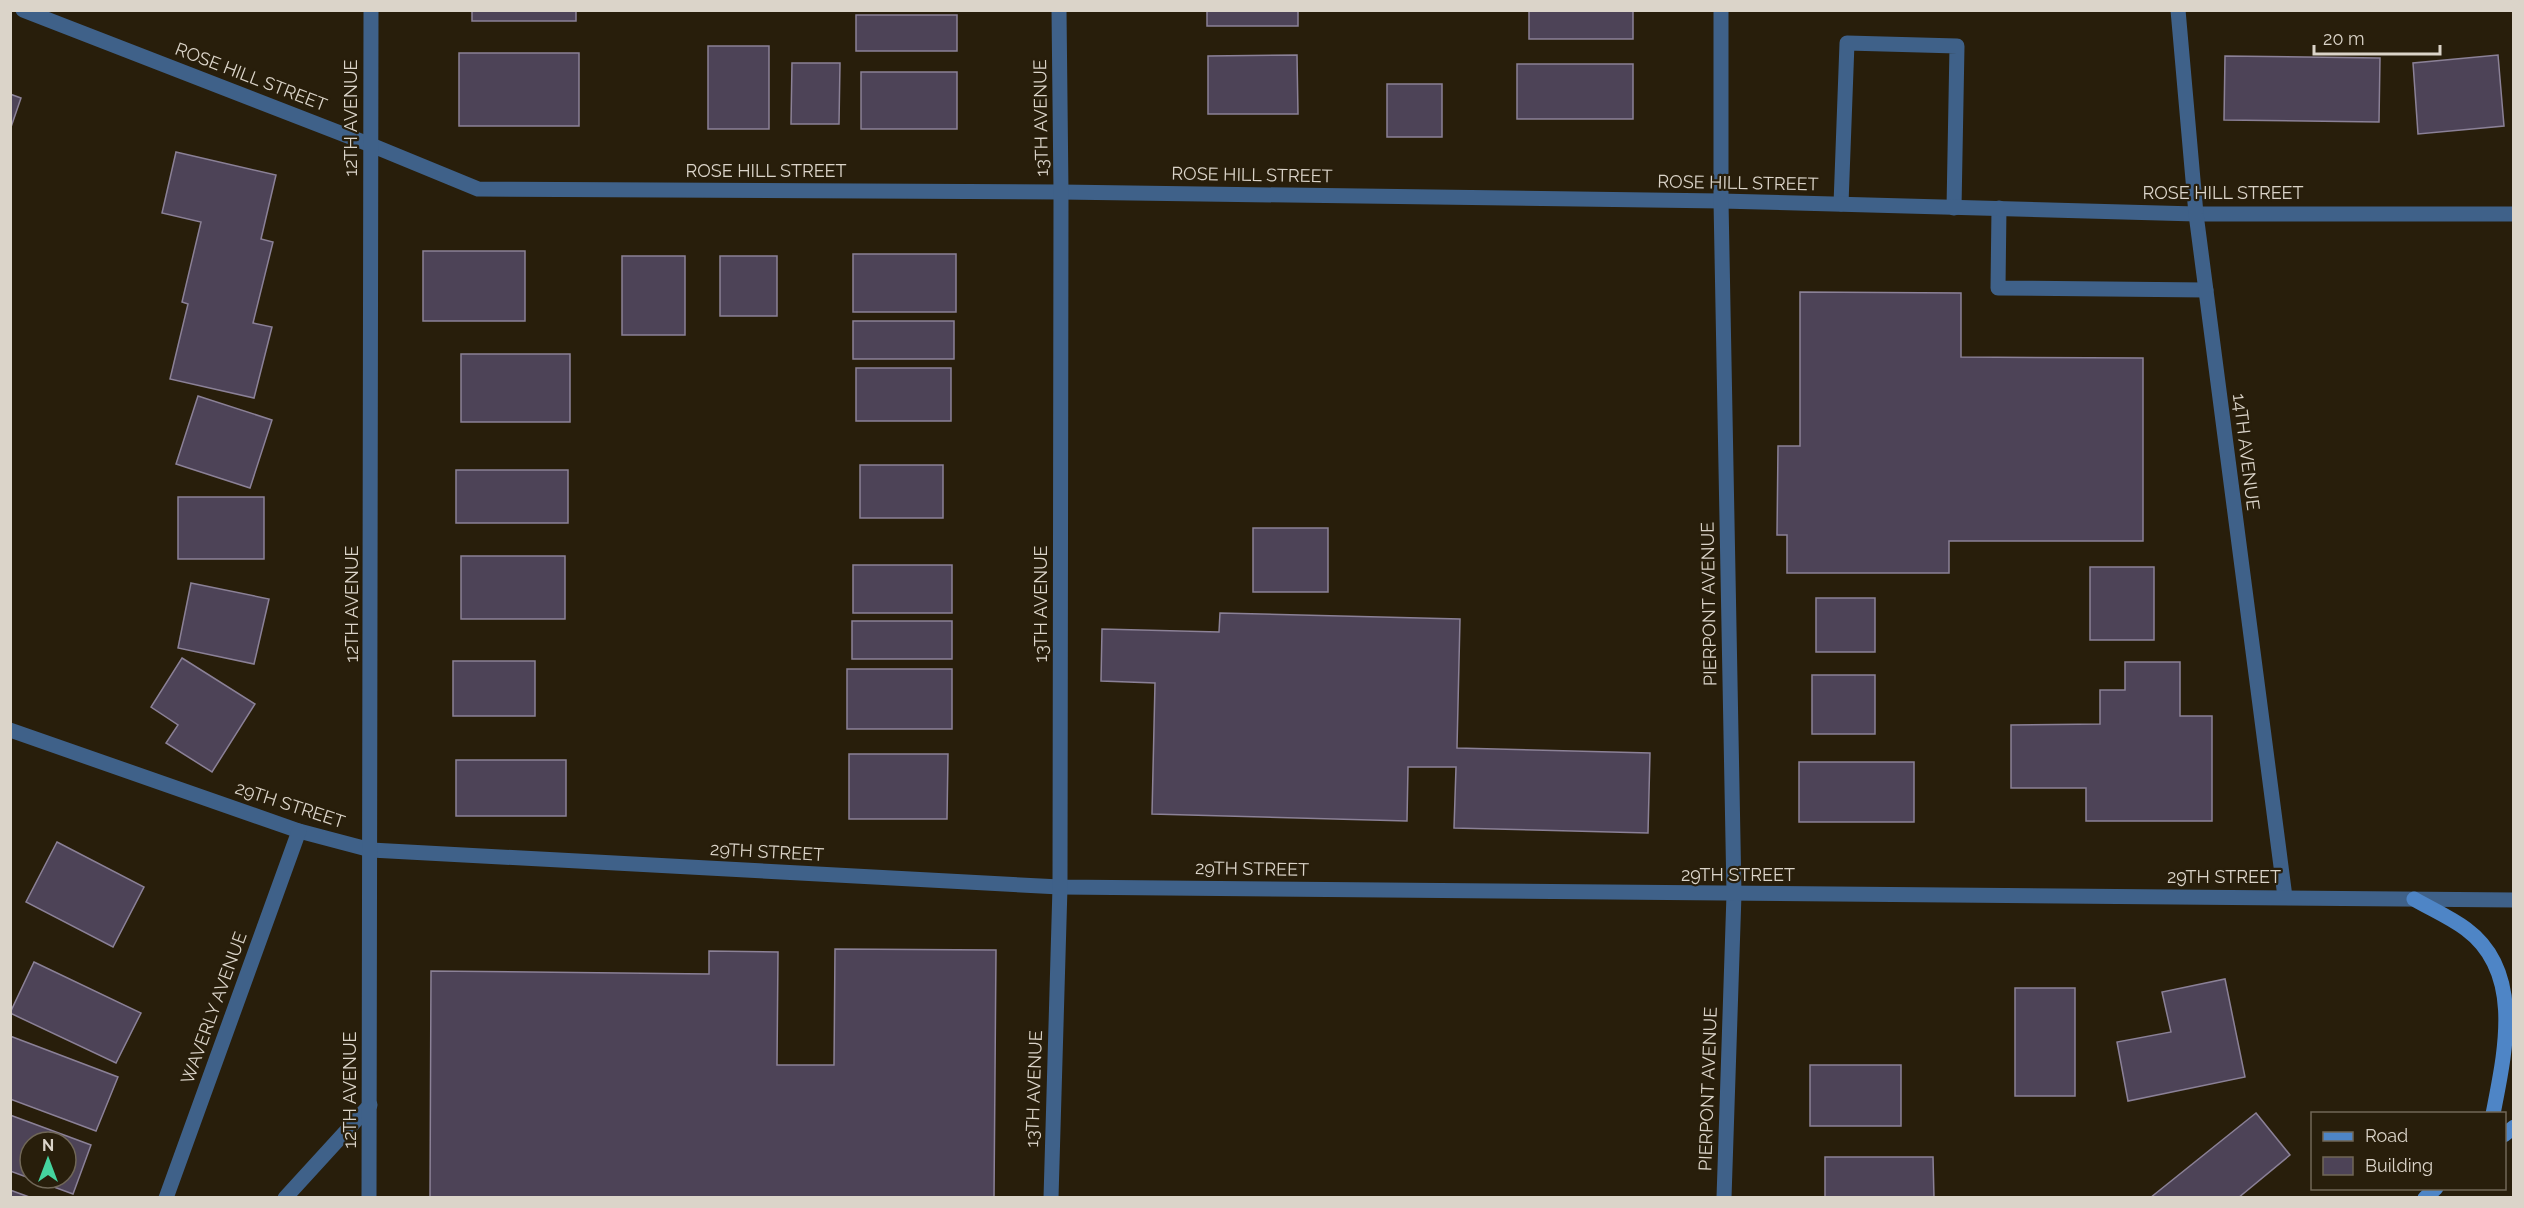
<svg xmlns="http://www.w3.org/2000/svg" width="2524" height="1208" font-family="Raleway,sans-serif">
	<rect width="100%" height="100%" fill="#281e0b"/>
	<g fill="#4d4357" stroke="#8b8197" stroke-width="1.5" fill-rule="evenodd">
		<rect x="472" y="10" width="104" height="11"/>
		<rect x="1207" y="10" width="91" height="16"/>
		<rect x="1529" y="10" width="104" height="29"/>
		<rect x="856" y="15" width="101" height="36"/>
		<rect x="708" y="46" width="61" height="83"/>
		<rect x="459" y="53" width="120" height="73"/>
		<path d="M1297,55L1298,114H1208V56Z"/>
		<path d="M2498,55L2504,126L2418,134L2413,63Z"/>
		<path d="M2225,56L2380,58L2379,122L2224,120Z"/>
		<path d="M792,63H840L839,124H791Z"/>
		<rect x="1517" y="64" width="116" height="55"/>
		<rect x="861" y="72" width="96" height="57"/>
		<rect x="1387" y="84" width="55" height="53"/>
		<path d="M10,94L21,98L10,130Z"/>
		<path d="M176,152L276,175L261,239L273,242L253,323L272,327L254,398L170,379L188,304L182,302L201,222L162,213Z"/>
		<rect x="423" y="251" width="102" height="70"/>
		<rect x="853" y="254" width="103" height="58"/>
		<rect x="622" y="256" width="63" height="79"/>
		<rect x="720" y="256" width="57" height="60"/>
		<path d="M1800,292L1961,293V357L2143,358V541H1949V573H1787V535H1777L1778,446H1800Z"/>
		<rect x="853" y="321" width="101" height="38"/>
		<rect x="461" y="354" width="109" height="68"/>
		<rect x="856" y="368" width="95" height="53"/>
		<path d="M198,396L272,420L250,488L176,464Z"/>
		<rect x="860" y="465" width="83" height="53"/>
		<rect x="456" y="470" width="112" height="53"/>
		<rect x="178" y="497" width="86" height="62"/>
		<rect x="1253" y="528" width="75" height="64"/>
		<rect x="461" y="556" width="104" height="63"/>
		<rect x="853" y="565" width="99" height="48"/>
		<rect x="2090" y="567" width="64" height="73"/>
		<path d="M191,583L269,599L254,664L178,648Z"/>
		<rect x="1816" y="598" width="59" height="54"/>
		<path d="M1220,613L1460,619L1457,748L1650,753L1648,833L1454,828L1456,767H1408L1407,821L1152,814L1155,683L1101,681L1102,629L1219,632Z"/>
		<rect x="852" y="621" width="100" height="38"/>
		<path d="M182,658L255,704L212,772L166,743L178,725L151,707Z"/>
		<rect x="453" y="661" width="82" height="55"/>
		<path d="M2125,662H2180V716H2212V821H2086V788H2011V725L2100,724V690H2125Z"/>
		<rect x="847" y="669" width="105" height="60"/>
		<rect x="1812" y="675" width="63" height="59"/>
		<path d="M849,754H948L947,819H849Z"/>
		<rect x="456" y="760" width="110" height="56"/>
		<rect x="1799" y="762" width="115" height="60"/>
		<path d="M57,842L144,887L113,947L26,902Z"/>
		<path d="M835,949L996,950L994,1198H430L431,971L709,974V951L778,952L777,1065H834Z"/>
		<path d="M34,962L141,1013L116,1063L10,1013Z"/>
		<path d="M2225,979L2245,1077L2128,1101L2117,1042L2171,1032L2162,992Z"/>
		<rect x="2015" y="988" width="60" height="108"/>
		<path d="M10,1036L118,1077L96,1131L10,1099Z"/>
		<rect x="1810" y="1065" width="91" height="61"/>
		<path d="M2256,1113L2290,1155L2238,1198H2150Z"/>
		<path d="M10,1115L91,1145L73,1194L10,1171ZM30,1142H66V1178H30Z"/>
		<path d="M1825,1157H1933L1934,1198H1825Z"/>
		<path d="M10,1190L32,1198H10Z"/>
	</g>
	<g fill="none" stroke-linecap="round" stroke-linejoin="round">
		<g stroke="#3f6189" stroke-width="15">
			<path d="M1841,204L1847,43L1957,46L1954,208"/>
			<path d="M1999,208L1998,288L2206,290"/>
			<path d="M285,1198L370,1105"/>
		</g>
		<g stroke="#3f6189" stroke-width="15">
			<path d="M23,10L371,145L478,189L1061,192L1721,201L2196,214H2514"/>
			<path d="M1721,10V201L1734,894L1724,1198"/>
			<path d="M2178,10L2196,214L2285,897"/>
			<path d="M10,730L299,831L371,850L1060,887L2514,900"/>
			<path d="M166,1198L299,831"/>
			<path d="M1051,1198L1060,887L1061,192L1059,10"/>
		</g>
		<path stroke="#3f6189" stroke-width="15" d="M369,1198L371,10"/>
		<g stroke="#4e85c6" stroke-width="15">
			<path d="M2414,899C2431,909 2450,917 2466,929C2524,972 2505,1052 2493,1114"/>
			<path d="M2504,1135L2514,1127"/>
			<path d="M2425,1198L2436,1188"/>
		</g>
	</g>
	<g text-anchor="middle" stroke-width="4.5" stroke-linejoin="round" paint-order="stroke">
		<g font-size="18" fill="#dbd4c9" stroke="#281e0b">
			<text transform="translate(251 77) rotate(21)" y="6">ROSE HILL STREET</text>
			<text transform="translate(351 118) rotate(-90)" y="6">12TH AVENUE</text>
			<text transform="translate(1041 118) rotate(-91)" y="6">13TH AVENUE</text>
			<text x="766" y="177">ROSE HILL STREET</text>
			<text transform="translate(1252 175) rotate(1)" y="6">ROSE HILL STREET</text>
			<text transform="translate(1738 183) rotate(1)" y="6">ROSE HILL STREET</text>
			<text x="2223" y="199">ROSE HILL STREET</text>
			<text transform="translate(2246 452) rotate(83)" y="6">14TH AVENUE</text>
			<text transform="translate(352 604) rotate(-90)" y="6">12TH AVENUE</text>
			<text transform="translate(1041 604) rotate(-90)" y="6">13TH AVENUE</text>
			<text transform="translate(1709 604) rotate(-91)" y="6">PIERPONT AVENUE</text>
			<text transform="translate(290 805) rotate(18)" y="6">29TH STREET</text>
			<text transform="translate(767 852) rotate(3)" y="6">29TH STREET</text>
			<text transform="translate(1252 869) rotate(1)" y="6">29TH STREET</text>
			<text x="1738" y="881">29TH STREET</text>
			<text x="2224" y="883">29TH STREET</text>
			<text transform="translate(214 1008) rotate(-70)" y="6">WAVERLY AVENUE</text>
			<text transform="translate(1034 1089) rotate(-88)" y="6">13TH AVENUE</text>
			<text transform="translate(1708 1089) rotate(-88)" y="6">PIERPONT AVENUE</text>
			<text transform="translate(350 1090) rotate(-90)" y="6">12TH AVENUE</text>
		</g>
	</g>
	<rect width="2524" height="1208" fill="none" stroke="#dbd4c9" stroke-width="24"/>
	<rect x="2311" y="1112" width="195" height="78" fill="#281e0b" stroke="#706757" stroke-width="1.5"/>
	<rect x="2323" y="1132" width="30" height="9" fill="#4e85c6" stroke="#706757" stroke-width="1.5"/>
	<text x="2365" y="1142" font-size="18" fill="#dbd4c9">Road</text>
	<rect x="2323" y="1157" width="30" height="18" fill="#4d4357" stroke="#706757" stroke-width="1.5"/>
	<text x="2365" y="1172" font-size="18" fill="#dbd4c9">Building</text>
	<g transform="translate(48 1160)"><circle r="28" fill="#281e0b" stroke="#706757" stroke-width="1.5"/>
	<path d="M0-4.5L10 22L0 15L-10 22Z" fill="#45d49f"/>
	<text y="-9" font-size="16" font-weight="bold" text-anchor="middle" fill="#dbd4c9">N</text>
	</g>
	<path d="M2314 45v9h126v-9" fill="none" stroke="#dbd4c9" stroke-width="3"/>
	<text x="2323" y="45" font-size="18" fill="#dbd4c9" stroke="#281e0b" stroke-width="4.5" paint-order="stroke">20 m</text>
</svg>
